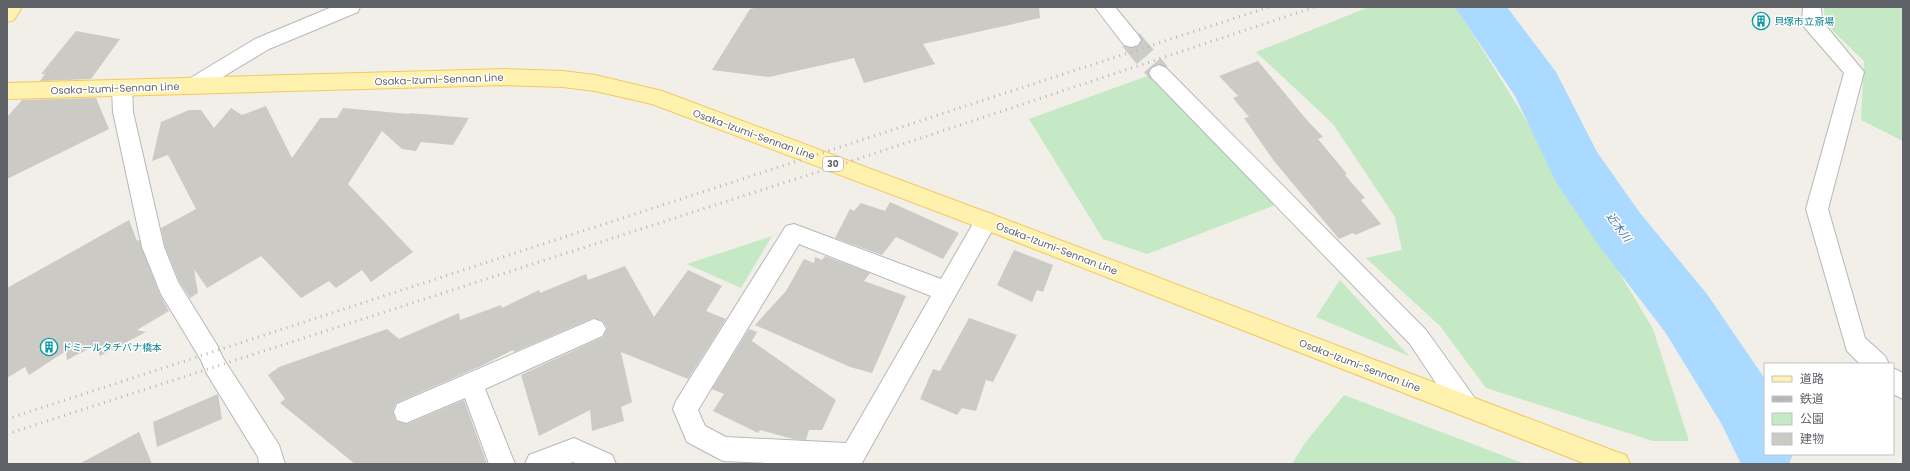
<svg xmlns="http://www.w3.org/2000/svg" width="1910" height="471" font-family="Poppins,'Noto Sans JP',sans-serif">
	<rect width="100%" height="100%" fill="#f1efe8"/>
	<g fill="#c5e8c5">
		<path d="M1369,7H1456L1585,215L1653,329L1689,441H1653L1486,388L1440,326L1366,258L1402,250L1395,217L1333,124L1256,52Z"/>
		<path d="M1824,7H1903V141L1861,120L1864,61L1825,23Z"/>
		<path d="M1150,75L1275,205L1147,254L1103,239L1029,119Z"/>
		<path d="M772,236L741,288L687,264Z"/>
		<path d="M1340,280L1409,356L1316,317Z"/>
		<path d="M1344,395L1525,464H1292L1305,443Z"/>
	</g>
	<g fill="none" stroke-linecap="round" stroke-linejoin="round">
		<path fill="#aadaff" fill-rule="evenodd" d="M1455,7H1507L1556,72L1597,152L1640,213L1707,294L1765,379V454H1793L1789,464H1741L1721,423L1665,332L1600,247L1557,184L1515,96Z"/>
	</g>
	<g fill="#cccac5">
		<path d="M759,7H1039L1040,18L923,44L935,64L864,83L854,58L769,77L712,70L750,9Z"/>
		<path d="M76,31L120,39L91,79L40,81L45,74H41Z"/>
		<path d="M1258,61L1306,119L1323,137L1318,139L1347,174L1345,175L1365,198L1361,200L1381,224L1355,235L1353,233L1339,239L1274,161L1244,118L1249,117L1233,98L1238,96L1219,76Z"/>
		<path d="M96,98L109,129L7,179V117L22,100Z"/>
		<path d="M266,106L292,158L320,118H337L343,108L409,114L410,113L469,118L453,145L421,142L416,151L402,149L382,131L348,184L413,252L371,282L362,270L336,288L329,281L301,298L261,256L207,288L194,269L198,293L190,298L179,281L165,247L161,228L196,209L168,155L152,161L161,122L189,110H201L214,128L231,108L242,115Z"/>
		<path d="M890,202L959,233L943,259L896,237L882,255L835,238L850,209L854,211L861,203L885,211Z"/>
		<path d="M129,220L137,241L139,240L160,295L169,311L137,330L146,332L100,356L96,345L67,360L66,351L29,375L25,367L7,378V288Z"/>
		<path d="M1014,250L1053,265L1043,292L1037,290L1032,302L997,285Z"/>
		<path d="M825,256L870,273L864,281L906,296L872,373L850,367L755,325L786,291L804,259L814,263L815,257L822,260Z"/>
		<path d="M625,266L654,317L688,270L722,286L706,311L726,319L688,379L621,352L632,402L621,407L624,421L592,431L590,410L539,436L521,375L603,337L607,328L603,321L593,318L514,352L513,350L483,365L396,403L393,411L396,421L407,424L464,400L487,464H355L280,403L285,399L268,375L279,367L387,329L399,339L459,313L460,320L501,305L502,308L539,290L540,293L586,274L588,280Z"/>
		<path d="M969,318L1017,335L993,382L986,380L976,411L962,408L957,415L920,399L933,369L940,371Z"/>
		<path d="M749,329L757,332L752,341L836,400L822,430H809L806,440L793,439L760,430L758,433L713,411L724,394L712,389Z"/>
		<path d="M218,394L222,419L157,447L153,422Z"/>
		<path d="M139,432L152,464H79Z"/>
	</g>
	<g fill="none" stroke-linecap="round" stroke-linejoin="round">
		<path stroke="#ccccc8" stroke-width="22" stroke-dasharray="22 11" stroke-linecap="butt" d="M1131,40L1159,73"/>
		<defs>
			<g id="minor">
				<path d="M332,7H360L358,12L269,49L201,90L194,93L187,90L184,85L187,80L255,39Z"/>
				<path d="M1095,7H1115L1138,35L1141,40L1138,45L1131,47L1124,45Z"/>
				<path d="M1803,7H1821L1822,21L1864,72L1828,209L1865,338L1885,356L1889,364H1860L1847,351L1806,209L1844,73L1805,28L1802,23Z"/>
				<path d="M1159,65L1166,68L1426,330L1474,397L1477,405L1474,413L1465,416L1456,413L1410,344L1152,78L1149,73L1152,68Z"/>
				<path d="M122,80L129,83L132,88L133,112L164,247L178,282L217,345L223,358L279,445L285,464H259L258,457L207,374L201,360L161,294L142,247L113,112L112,88L115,83Z"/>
				<path d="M986,212L994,215L997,221L994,227L862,463L790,464L723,461L687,442L673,409L676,401L786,226L794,224L941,279L978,215ZM799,244L931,296L846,443L726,437L705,426L698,410Z"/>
				<path d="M594,319L602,322L606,329L602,336L485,389L515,464H489L465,398L406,423L397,420L394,412L397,404Z"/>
				<path d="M1893,368L1903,373V399L1893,394Z"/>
				<path d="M574,438L612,455L616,464H577L573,462L569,464H525L529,455Z"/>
			</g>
			<g id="primary">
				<path d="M7,7H22L14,20L7,22Z"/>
				<path d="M504,69L563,71L595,75L662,91L994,215L1617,452L1626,455L1630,464H1586L978,227L652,104L595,91L563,87L504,85L7,99V83Z"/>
			</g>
		</defs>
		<use href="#minor" stroke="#b5b8bc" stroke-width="2"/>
		<use href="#primary" stroke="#f2c960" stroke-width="2"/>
		<use href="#minor" fill="#fff" fill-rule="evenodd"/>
		<use href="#primary" fill="#fff2af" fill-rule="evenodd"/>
		<g stroke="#b6b7b8" stroke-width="3" stroke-dasharray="1 5" stroke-linecap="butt">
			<path d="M7,419L1269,7"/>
			<path d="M7,434L873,154L1315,7"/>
		</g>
	</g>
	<defs>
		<symbol id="building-ring" viewBox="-11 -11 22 22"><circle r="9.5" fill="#fff" stroke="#0f9aa8" stroke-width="1.5"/><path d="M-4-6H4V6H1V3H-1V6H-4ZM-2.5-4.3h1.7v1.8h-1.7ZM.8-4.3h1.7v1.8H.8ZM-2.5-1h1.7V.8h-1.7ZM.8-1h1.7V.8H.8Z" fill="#0f9aa8"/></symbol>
	</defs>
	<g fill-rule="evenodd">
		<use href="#building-ring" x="1751" y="11" width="20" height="20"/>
		<use href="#building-ring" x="39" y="337" width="20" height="20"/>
	</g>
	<g text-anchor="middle" stroke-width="3" stroke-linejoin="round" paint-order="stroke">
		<rect fill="#fff" stroke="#8f9295" stroke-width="1" x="823" y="157" width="20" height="14" rx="3"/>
		<g font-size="9" font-weight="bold" fill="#5f6368">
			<text x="833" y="167">30</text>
		</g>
		<g font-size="10" fill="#0d838f" stroke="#fff" text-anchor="start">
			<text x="1774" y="25">貝塚市立斎場</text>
			<text x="62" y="351">ドミールタチバナ橋本</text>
		</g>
		<g font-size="10" fill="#5f6368" stroke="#fff">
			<text transform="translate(439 79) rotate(-2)" y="4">Osaka-Izumi-Sennan Line</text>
			<text transform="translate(115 88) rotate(-2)" y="4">Osaka-Izumi-Sennan Line</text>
			<text transform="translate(754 134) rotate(20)" y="4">Osaka-Izumi-Sennan Line</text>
			<text transform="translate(1057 248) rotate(21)" y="4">Osaka-Izumi-Sennan Line</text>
			<text transform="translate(1360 365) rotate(21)" y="4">Osaka-Izumi-Sennan Line</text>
		</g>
		<g font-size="11" font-style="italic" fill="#4174aa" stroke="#fff">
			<text transform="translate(1619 227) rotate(54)" y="4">近木川</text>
		</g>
	</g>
	<rect width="1910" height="471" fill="none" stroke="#5f6368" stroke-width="16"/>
	<rect x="1764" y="363" width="130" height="92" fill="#ffffff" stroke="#bfc1c3"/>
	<rect x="1772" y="376" width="20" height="6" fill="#fff2af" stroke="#bfc1c3"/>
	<text x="1800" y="383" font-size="12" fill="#5f6368">道路</text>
	<rect x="1772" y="396" width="20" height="6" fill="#b6b7b8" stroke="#bfc1c3"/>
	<text x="1800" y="403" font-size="12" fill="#5f6368">鉄道</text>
	<rect x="1772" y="413" width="20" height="12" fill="#c5e8c5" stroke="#bfc1c3"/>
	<text x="1800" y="423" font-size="12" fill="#5f6368">公園</text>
	<rect x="1772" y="433" width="20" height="12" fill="#cccac5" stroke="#bfc1c3"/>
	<text x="1800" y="443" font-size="12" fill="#5f6368">建物</text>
</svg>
